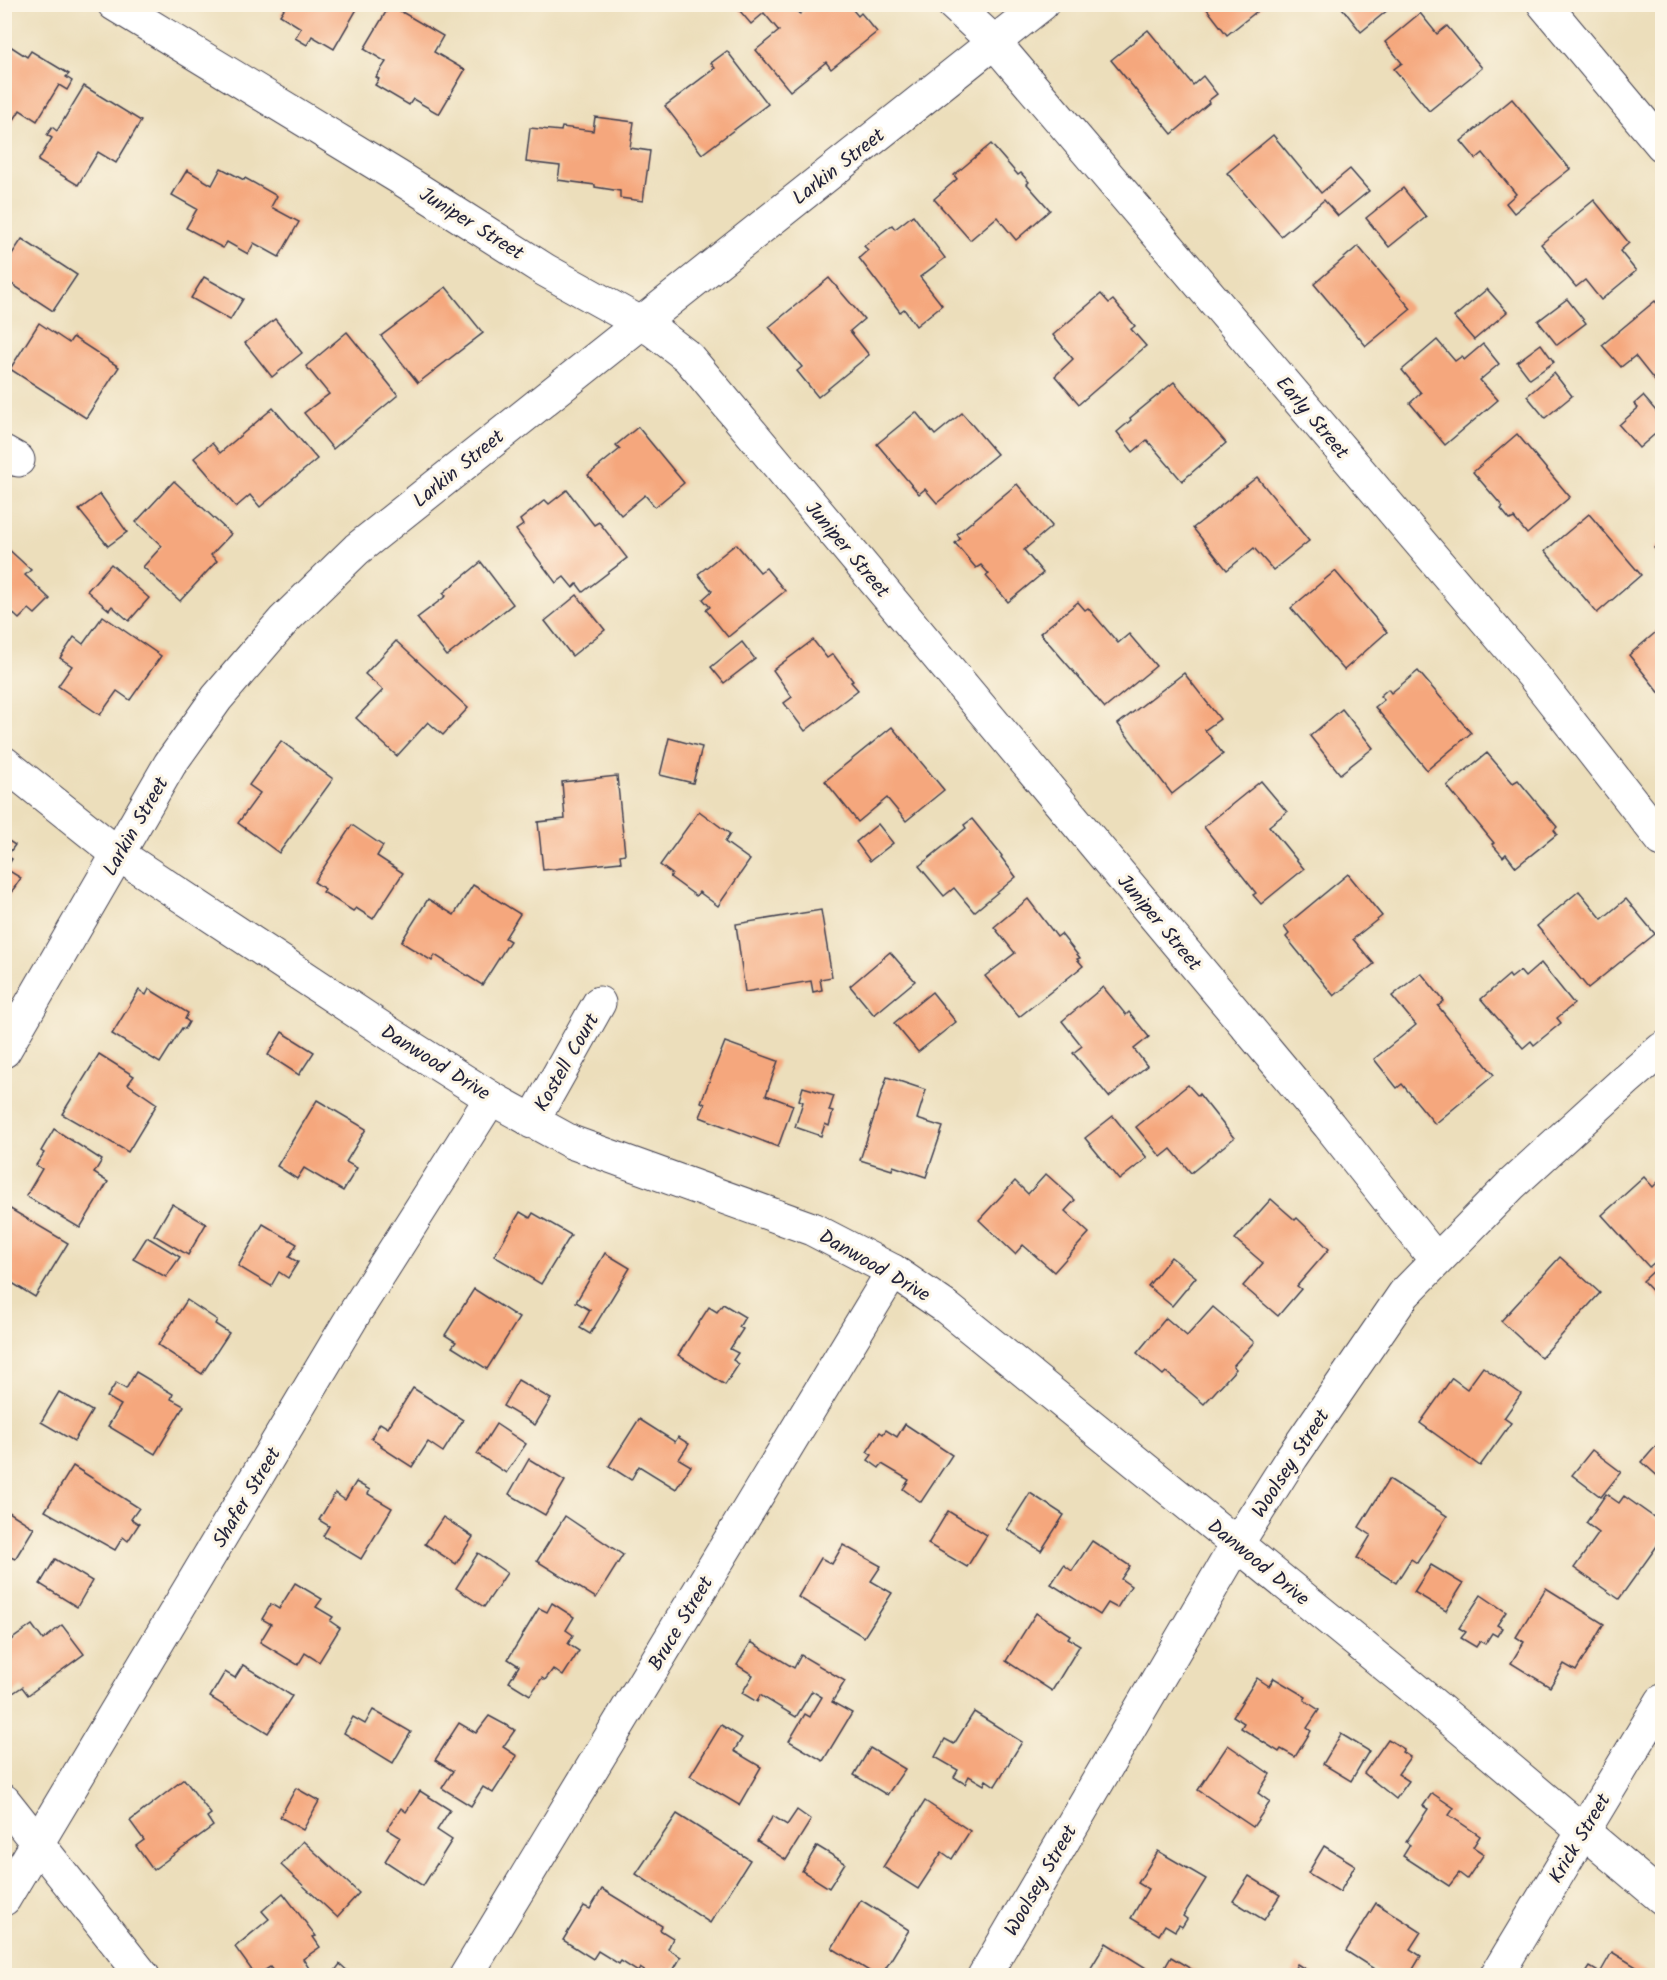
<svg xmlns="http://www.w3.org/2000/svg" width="1667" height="1980" font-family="Kalam,sans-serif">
	<rect width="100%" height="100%" fill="#fcf5e5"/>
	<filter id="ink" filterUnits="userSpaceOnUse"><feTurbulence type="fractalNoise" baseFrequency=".0167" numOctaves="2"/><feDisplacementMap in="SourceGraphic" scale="12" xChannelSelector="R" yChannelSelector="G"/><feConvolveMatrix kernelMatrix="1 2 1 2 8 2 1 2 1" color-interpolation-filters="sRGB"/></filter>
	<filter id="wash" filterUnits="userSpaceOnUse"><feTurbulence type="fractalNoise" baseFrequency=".008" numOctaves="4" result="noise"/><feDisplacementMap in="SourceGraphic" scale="24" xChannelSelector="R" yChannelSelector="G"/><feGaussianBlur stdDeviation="1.35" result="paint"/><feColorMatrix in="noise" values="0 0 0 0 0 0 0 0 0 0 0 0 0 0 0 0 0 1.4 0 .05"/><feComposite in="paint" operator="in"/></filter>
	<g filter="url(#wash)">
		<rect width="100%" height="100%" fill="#ecdebb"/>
		<g id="blocks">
			<g fill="#f5a77d">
				<path d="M287,4H360L334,49L312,36L307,45L295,38L301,28L280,15Z"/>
				<path d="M734,4H792L800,14L811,4H848L858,16L861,13L877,32L831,69L826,62L790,91L756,50L779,31L764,13L751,24Z"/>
				<path d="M1203,4H1266L1227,35Z"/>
				<path d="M1339,4H1395L1361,32Z"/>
				<path d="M390,5L443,36L434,52L465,70L439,114L413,99L409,105L375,85L379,79L376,77L386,62L364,49Z"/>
				<path d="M1420,13L1437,34L1447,26L1482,68L1429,111L1394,69L1402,63L1385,42Z"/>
				<path d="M1148,30L1193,85L1203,76L1217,94L1208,101L1209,103L1172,134L1111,60Z"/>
				<path d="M7,44L27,57L31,51L69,74L66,77L72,81L67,90L59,85L37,121L20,110L4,136V48Z"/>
				<path d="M727,51L768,104L702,154L665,106L715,68L711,63Z"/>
				<path d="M84,86L141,121L116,163L98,152L78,185L38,161L52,138L47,135L52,127L57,131Z"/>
				<path d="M1512,99L1570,169L1514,213L1506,203L1516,194L1483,153L1476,159L1461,141Z"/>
				<path d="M595,117L634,122L630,148L650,151L643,201L620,198V191L595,187V185L558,180L560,166L526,162L530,128L561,131L562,127L593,131Z"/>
				<path d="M1273,135L1321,193L1350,169L1369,191L1338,216L1324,200L1281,236L1227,173Z"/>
				<path d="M991,144L1018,175L1021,173L1029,182L1027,184L1050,210L1016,240L997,217L970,240L934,199L957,179L954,175Z"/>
				<path d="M221,168L244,180L245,178L277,196L271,207L299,222L279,257L254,243L248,254L227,242L223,248L186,228L197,209L172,195L187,170L212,185Z"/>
				<path d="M1403,188L1426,217L1389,247L1366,218Z"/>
				<path d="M1594,200L1629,243L1620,251L1636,271L1601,300L1585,280L1576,287L1541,244Z"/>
				<path d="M913,215L945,258L920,277L942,305L916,326L904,309L900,312L859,258L868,250L864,246L892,225L895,229Z"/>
				<path d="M22,239L77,275L53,311L4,279V266Z"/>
				<path d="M1358,246L1411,309L1366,346L1314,284Z"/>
				<path d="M204,277L243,299L230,320L191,298Z"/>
				<path d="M829,278L864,319L850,331L869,355L818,397L797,371L802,367L769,327Z"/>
				<path d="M446,287L483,333L418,383L381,336Z"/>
				<path d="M1487,289L1507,312L1474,340L1454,317Z"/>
				<path d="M1101,294L1109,303L1113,300L1135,326L1131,329L1146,346L1079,404L1055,376L1073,359L1053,335Z"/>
				<path d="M1567,299L1586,323L1557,345L1538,321Z"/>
				<path d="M1655,301L1662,309V390L1635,356L1621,367L1602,345Z"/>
				<path d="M275,319L302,353L272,377L245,343Z"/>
				<path d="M39,323L69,343L73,337L119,367L86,418L10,369Z"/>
				<path d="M347,332L398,395L333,449L304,413L329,394L306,366Z"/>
				<path d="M1437,340L1455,361L1462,356L1464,360L1483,344L1499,364L1480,380L1498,400L1445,445L1410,403L1421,393L1402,370Z"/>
				<path d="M1541,344L1554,362L1530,379L1517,362Z"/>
				<path d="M1554,373L1572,396L1545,418L1527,396Z"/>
				<path d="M1174,382L1226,443L1182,481L1147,440L1133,452L1117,432L1131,420L1130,418Z"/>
				<path d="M1643,396L1662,418V428L1639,448L1619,425L1638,408L1634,404Z"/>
				<path d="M273,408L317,459L260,507L250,495L236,507L194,458L212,443L220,453Z"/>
				<path d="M916,412L935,435L962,413L997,454L937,503L925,489L919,494L877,444Z"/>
				<path d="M638,427L684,483L655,507L645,495L621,515L588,475L620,449L616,445Z"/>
				<path d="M1517,434L1570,497L1527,534L1514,518L1510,520L1501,509L1503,507L1473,472Z"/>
				<path d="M1257,477L1309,541L1273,570L1254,548L1227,570L1193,528Z"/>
				<path d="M174,481L231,534L211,555L217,561L180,601L143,567L162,546L136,522Z"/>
				<path d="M1017,484L1052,526L1024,550L1043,573L1008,602L986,576L989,574L981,565L976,568L955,543L960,539L957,534Z"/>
				<path d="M567,490L594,525L599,522L627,558L583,592L577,584L573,588L564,577L556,583L516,530L523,525L520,520L545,500L549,504Z"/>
				<path d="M100,494L127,532L108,546L79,510Z"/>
				<path d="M1589,514L1641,575L1597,613L1545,551Z"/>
				<path d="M1662,542V558L1654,548Z"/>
				<path d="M736,544L760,572L766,568L785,591L728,637L706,610L710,607L703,599L712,591L698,574Z"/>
				<path d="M4,545L31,570L25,575L50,599L35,614L29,609L19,619L4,605Z"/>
				<path d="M481,562L513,604L447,656L417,618L446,596L443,593Z"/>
				<path d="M111,564L149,598L129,621L112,606L109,610L87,591Z"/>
				<path d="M1335,571L1387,632L1344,670L1291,608Z"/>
				<path d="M577,595L605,630L572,656L545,621Z"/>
				<path d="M1078,602L1085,610L1088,608L1118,643L1129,634L1156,666L1105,708L1040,633Z"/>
				<path d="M103,616L161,656L130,700L117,691L100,715L58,686L72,666L60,658L74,637L83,644Z"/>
				<path d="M1662,627V696L1629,655Z"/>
				<path d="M813,640L827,658L833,654L853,681L851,682L858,690L805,731L784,703L792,697L773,670Z"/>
				<path d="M396,641L468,708L443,735L428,722L397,756L356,718L383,690L365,674Z"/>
				<path d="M742,642L755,659L724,683L711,667Z"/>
				<path d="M1418,671L1471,733L1427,770L1375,707L1384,700L1380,696L1388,689L1391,693Z"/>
				<path d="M1184,673L1220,719L1205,730L1223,754L1172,794L1118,724Z"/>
				<path d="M1342,709L1373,748L1340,774L1310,736Z"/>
				<path d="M892,727L944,790L906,821L887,798L858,822L825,781Z"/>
				<path d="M669,738L702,747L693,783L660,775Z"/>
				<path d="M281,741L333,779L279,853L238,823L260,793L249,785Z"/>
				<path d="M1487,753L1513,783L1518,780L1557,827L1554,830L1557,834L1516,867L1506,854L1503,857L1492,844L1494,843L1447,786Z"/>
				<path d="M617,776L625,854L620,855L621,862L543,870L538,822L565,819L562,782Z"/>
				<path d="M1261,781L1287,812L1269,826L1304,869L1261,904L1253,895L1256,893L1204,827Z"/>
				<path d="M699,811L730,834L725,842L750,860L718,906L699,892L696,896L670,877L672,874L660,865Z"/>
				<path d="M972,819L1002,856L1001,857L1016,877L974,912L954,888L944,896L919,866L966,828L964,825Z"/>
				<path d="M878,824L893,843L870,861L856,842Z"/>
				<path d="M352,825L383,846L377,856L403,873L373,919L356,908L353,911L323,892L325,889L314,882Z"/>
				<path d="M4,838L15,845L7,856L12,859L6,869L21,878L4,903Z"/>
				<path d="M1348,874L1382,916L1353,939L1374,964L1334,996L1286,937L1289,934L1284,927Z"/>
				<path d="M473,885L520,914L505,938L510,941L482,985L435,955L432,961L401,942L428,899L454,915Z"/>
				<path d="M1579,891L1602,919L1626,899L1655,934L1588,988L1537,926Z"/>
				<path d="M1028,899L1057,937L1061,934L1080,958L1077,959L1083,966L1019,1017L985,976L1015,953L994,927Z"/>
				<path d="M821,910L832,977L820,979L822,990L813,992L811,981L745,992L736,924Z"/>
				<path d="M890,952L915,981L874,1015L850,986Z"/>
				<path d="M1541,963L1574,1004L1557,1018L1561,1023L1534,1045L1531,1041L1523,1048L1481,999L1509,975L1511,978L1520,971L1525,977Z"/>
				<path d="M1421,973L1444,1001L1438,1006L1494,1075L1435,1124L1402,1084L1397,1088L1374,1059L1416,1025L1392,996Z"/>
				<path d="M1103,987L1126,1015L1129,1012L1149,1037L1134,1049L1147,1066L1109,1097L1073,1053L1082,1046L1062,1021Z"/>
				<path d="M149,989L188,1013L185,1019L189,1022L185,1029L182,1028L160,1063L112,1034L139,990L146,995Z"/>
				<path d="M932,992L956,1022L918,1052L894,1023Z"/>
				<path d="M282,1032L314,1052L299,1075L268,1055Z"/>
				<path d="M725,1042L778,1061L766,1095L793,1105L778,1147L700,1117L705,1104L701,1102Z"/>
				<path d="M99,1054L134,1076L128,1084L157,1104L128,1152L62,1114Z"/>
				<path d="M887,1077L926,1090L917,1119L943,1127L926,1177L893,1166L892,1170L860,1160Z"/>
				<path d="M1188,1085L1198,1096L1199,1094L1234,1138L1191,1173L1171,1149L1161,1157L1136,1127Z"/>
				<path d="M803,1087L834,1096L829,1111L833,1112L829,1126L825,1124L821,1136L795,1127L803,1102L799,1100Z"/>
				<path d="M317,1100L366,1129L346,1162L357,1168L343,1191L304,1168L297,1179L277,1166Z"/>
				<path d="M1113,1116L1147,1158L1119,1180L1085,1138Z"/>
				<path d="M54,1129L102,1160L94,1173L108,1182L80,1228L26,1196L42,1169L36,1165L44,1153L41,1151Z"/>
				<path d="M1046,1174L1075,1200L1065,1211L1089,1233L1054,1272L1023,1245L1015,1254L979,1220L1015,1181L1028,1194Z"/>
				<path d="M1644,1177L1653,1187L1662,1178V1256L1649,1267L1602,1215Z"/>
				<path d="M1271,1199L1295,1220L1297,1218L1329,1249L1297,1286L1301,1289L1278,1316L1243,1286L1263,1263L1235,1239Z"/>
				<path d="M172,1204L206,1224L188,1255L154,1235Z"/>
				<path d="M7,1207L68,1243L35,1297L4,1278V1211Z"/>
				<path d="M520,1212L530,1218L533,1213L571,1235L541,1284L494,1256Z"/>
				<path d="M263,1224L297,1244L289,1257L298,1262L288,1278L279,1272L271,1286L238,1266Z"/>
				<path d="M147,1237L180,1257L166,1277L133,1259Z"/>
				<path d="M605,1253L630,1268L590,1334L580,1328L590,1310L576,1302Z"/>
				<path d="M1171,1257L1196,1277L1172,1306L1148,1286Z"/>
				<path d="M1560,1257L1600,1293L1541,1358L1501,1321Z"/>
				<path d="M1659,1266L1662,1269V1301L1643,1281Z"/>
				<path d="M474,1289L519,1318L487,1369L452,1347L456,1342L445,1335Z"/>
				<path d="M187,1300L217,1320L215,1324L229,1333L202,1374L158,1345Z"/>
				<path d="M723,1304L745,1317L739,1327L743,1329L730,1349L738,1353L733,1360L739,1364L725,1385L678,1355L709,1307L717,1312Z"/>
				<path d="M1213,1307L1254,1342L1233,1366L1236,1369L1204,1404L1166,1372L1163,1375L1137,1353L1166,1318L1187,1336Z"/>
				<path d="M1483,1367L1521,1394L1504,1418L1511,1423L1480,1466L1420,1423L1452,1378L1467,1389Z"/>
				<path d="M136,1372L173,1394L171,1399L184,1406L155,1454L108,1426L121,1405L107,1397L116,1383L126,1389Z"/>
				<path d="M518,1380L551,1399L535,1425L503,1406Z"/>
				<path d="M413,1388L463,1420L443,1452L428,1442L412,1467L381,1447L382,1445L371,1438L380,1423L388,1428Z"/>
				<path d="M59,1392L92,1411L74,1441L41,1422Z"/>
				<path d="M639,1419L675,1442L678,1437L689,1444L679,1459L691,1466L676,1489L639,1466L631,1480L609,1466Z"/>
				<path d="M496,1424L526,1444L506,1473L477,1454Z"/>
				<path d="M905,1424L952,1455L921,1502L903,1489L909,1480L882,1464L879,1468L868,1460L872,1455L867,1452L880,1432L883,1434L886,1430L897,1437Z"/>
				<path d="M1662,1439V1480L1642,1462Z"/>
				<path d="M1592,1450L1621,1472L1601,1497L1572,1475Z"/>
				<path d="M529,1459L565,1481L545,1515L509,1494Z"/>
				<path d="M73,1466L139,1508L131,1519L139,1524L128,1541L123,1537L115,1550L45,1511Z"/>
				<path d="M1389,1479L1447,1516L1417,1563L1411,1559L1396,1583L1357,1558L1371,1535L1359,1527Z"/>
				<path d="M356,1482L370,1490L368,1494L392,1508L361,1559L323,1536L329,1526L319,1520L335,1493L345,1500Z"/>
				<path d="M1030,1493L1064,1515L1041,1551L1007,1529Z"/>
				<path d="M1606,1494L1619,1503L1624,1496L1662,1523V1539L1619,1599L1574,1568L1599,1533L1586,1523Z"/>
				<path d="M948,1511L987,1535L967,1567L928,1544Z"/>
				<path d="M9,1512L34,1528L15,1559L4,1554V1519Z"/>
				<path d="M565,1516L623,1555L596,1598L537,1561Z"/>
				<path d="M443,1517L473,1537L456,1564L425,1544Z"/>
				<path d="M1092,1541L1130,1566L1121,1579L1131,1586L1117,1608L1108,1603L1100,1615L1051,1584L1064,1565L1072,1571Z"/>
				<path d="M843,1545L881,1566L871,1581L892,1593L864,1637L798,1597L821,1558L832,1564Z"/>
				<path d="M478,1553L507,1573L484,1607L456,1588Z"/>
				<path d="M55,1559L92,1581L77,1607L40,1584Z"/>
				<path d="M1431,1565L1463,1584L1446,1611L1414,1592Z"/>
				<path d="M295,1583L322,1599L316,1607L333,1617L330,1621L340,1628L319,1662L305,1653L298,1665L260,1642L271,1624L262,1619L271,1604L279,1609Z"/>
				<path d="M1546,1588L1604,1624L1576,1671L1564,1664L1550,1687L1511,1663L1524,1642L1516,1637Z"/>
				<path d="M1481,1595L1506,1612L1497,1625L1502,1628L1497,1636L1492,1633L1485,1644L1480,1641L1476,1647L1461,1638L1466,1632L1459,1628Z"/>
				<path d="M552,1603L574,1617L566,1630L573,1635L568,1644L579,1651L563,1676L553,1669L545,1680L542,1678L530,1695L509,1682L519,1666L508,1659L539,1608L547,1612Z"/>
				<path d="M1036,1613L1070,1635L1068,1638L1080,1645L1052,1691L1006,1661Z"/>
				<path d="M32,1625L43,1640L62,1625L84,1654L28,1695L22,1687L13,1693L4,1682V1645Z"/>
				<path d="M751,1642L794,1668L801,1655L845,1681L832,1702L852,1713L823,1761L789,1741L805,1714L810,1717L822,1697L812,1691L796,1717L760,1695L757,1702L742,1693L753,1675L737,1665Z"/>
				<path d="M243,1665L292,1696L268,1733L210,1697L225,1672L235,1678Z"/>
				<path d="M1257,1678L1269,1686L1274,1678L1306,1697L1304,1700L1319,1710L1307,1728L1311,1731L1295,1757L1281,1749L1279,1752L1241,1728L1244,1723L1233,1716Z"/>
				<path d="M373,1710L411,1732L393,1763L344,1733L353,1717L365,1724Z"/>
				<path d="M974,1712L1022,1742L995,1786L986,1780L984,1785L969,1776L965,1784L954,1777L958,1770L935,1757L945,1739L954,1744Z"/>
				<path d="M489,1716L515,1730L503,1747L517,1756L493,1793L483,1787L471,1806L442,1788L453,1771L435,1760L459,1723L476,1733Z"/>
				<path d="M721,1725L742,1738L734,1751L761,1767L739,1805L690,1776Z"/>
				<path d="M1341,1734L1369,1751L1351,1781L1323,1764Z"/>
				<path d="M1388,1739L1404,1749L1402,1752L1410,1757L1398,1774L1409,1781L1396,1799L1364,1773Z"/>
				<path d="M1228,1745L1270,1774L1258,1793L1270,1802L1253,1827L1198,1790Z"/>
				<path d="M870,1748L905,1769L887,1795L854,1775Z"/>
				<path d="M184,1779L211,1814L207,1817L213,1826L153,1870L136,1846L144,1840L130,1821Z"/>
				<path d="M296,1788L319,1801L303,1830L280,1817Z"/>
				<path d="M420,1791L450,1810L437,1830L452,1840L423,1886L385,1861L400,1837L387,1829L401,1808L406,1812Z"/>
				<path d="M1432,1793L1454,1808L1449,1815L1480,1836L1473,1847L1484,1854L1467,1879L1459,1873L1449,1886L1403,1856L1410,1845L1406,1842L1428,1809L1423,1806Z"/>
				<path d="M925,1801L970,1831L952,1859L942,1852L918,1889L883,1867Z"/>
				<path d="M797,1810L811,1820L786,1860L757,1841L773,1816L787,1825Z"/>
				<path d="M677,1814L750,1860L710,1923L636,1874Z"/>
				<path d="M303,1841L359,1893L337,1917L281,1865Z"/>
				<path d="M817,1846L845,1863L829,1888L802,1871Z"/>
				<path d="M1324,1846L1355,1865L1340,1892L1308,1873Z"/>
				<path d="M1158,1851L1206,1879L1183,1916L1187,1919L1182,1927L1179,1925L1175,1931L1165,1925L1159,1935L1131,1918L1148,1889L1138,1883Z"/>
				<path d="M1249,1876L1280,1895L1264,1920L1233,1901Z"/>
				<path d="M602,1889L662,1926L660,1930L673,1938L668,1949L681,1957L670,1976H652L640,1968L638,1972L621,1961L619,1964L598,1951L593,1959L563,1940L584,1906L590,1909Z"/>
				<path d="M283,1893L316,1936L313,1937L320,1947L303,1959L314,1976H277L270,1967L256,1976L235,1947L269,1919L262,1911Z"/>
				<path d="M861,1900L909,1930L881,1976H877L832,1948Z"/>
				<path d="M1376,1903L1421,1932L1410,1949L1421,1956L1409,1976H1401L1397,1973L1395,1976H1385L1346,1951Z"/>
				<path d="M1106,1943L1151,1971L1148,1976H1086Z"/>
				<path d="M1612,1952L1651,1976H1584L1590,1967L1600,1973Z"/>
				<path d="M1171,1957L1203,1976H1160Z"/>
				<path d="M340,1964L353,1976H331Z"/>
				<path d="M1297,1964L1316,1976H1291Z"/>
			</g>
		</g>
	</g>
	<g filter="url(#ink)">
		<use href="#blocks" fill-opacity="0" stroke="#403e4e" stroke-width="1.5"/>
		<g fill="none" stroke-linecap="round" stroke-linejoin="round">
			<defs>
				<g id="street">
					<path d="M114,4L400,178L545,270L653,330L688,357L1329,1125L1436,1260"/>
					<path d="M953,4L994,42L1532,674L1662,840"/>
					<path d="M1544,4L1662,145"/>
					<path d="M4,452L18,460"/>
					<path d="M4,763L118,854L392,1035L491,1098L571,1142L812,1229L893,1271L947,1308L1410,1685L1662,1898"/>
					<path d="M4,1051L170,764L217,698L284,620L357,549L1042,4"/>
					<path d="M532,1122L599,1003"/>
					<path d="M4,1899L354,1314L491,1098"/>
					<path d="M466,1976L893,1271"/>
					<path d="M984,1976L1237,1544L1292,1457L1404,1294L1512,1184L1626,1080L1662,1049"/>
					<path d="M1496,1976L1662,1701"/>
				</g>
				<path id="secondary" d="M4,1801L143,1976"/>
			</defs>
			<use href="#street" stroke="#403e4e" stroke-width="35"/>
			<use href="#secondary" stroke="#403e4e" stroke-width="35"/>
			<use href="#street" stroke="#fff" stroke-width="33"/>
			<use href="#secondary" stroke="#fff" stroke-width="33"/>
		</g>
	</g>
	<g text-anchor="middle" stroke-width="6" stroke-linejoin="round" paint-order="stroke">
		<g font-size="20" fill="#22223b" stroke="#fcf5e5">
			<text transform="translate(838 166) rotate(-38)" y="7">Larkin Street</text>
			<text transform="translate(472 223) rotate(32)" y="7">Juniper Street</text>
			<text transform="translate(1313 417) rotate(50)" y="7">Early Street</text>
			<text transform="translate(458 468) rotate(-39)" y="7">Larkin Street</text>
			<text transform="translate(848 549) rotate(50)" y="7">Juniper Street</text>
			<text transform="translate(135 826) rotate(-60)" y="7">Larkin Street</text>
			<text transform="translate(1160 922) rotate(50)" y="7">Juniper Street</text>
			<text transform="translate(436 1062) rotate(32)" y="7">Danwood Drive</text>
			<text transform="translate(566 1062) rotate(-60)" y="7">Kostell Court</text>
			<text transform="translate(875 1265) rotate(30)" y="7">Danwood Drive</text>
			<text transform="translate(1290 1463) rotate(-57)" y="7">Woolsey Street</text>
			<text transform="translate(246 1497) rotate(-59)" y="7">Shafer Street</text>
			<text transform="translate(1259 1562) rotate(39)" y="7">Danwood Drive</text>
			<text transform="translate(680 1623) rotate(-59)" y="7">Bruce Street</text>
			<text transform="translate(1579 1838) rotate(-59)" y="7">Krick Street</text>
			<text transform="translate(1040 1880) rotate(-60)" y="7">Woolsey Street</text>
		</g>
	</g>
	<rect width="1667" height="1980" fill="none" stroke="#fcf5e5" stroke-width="24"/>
</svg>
